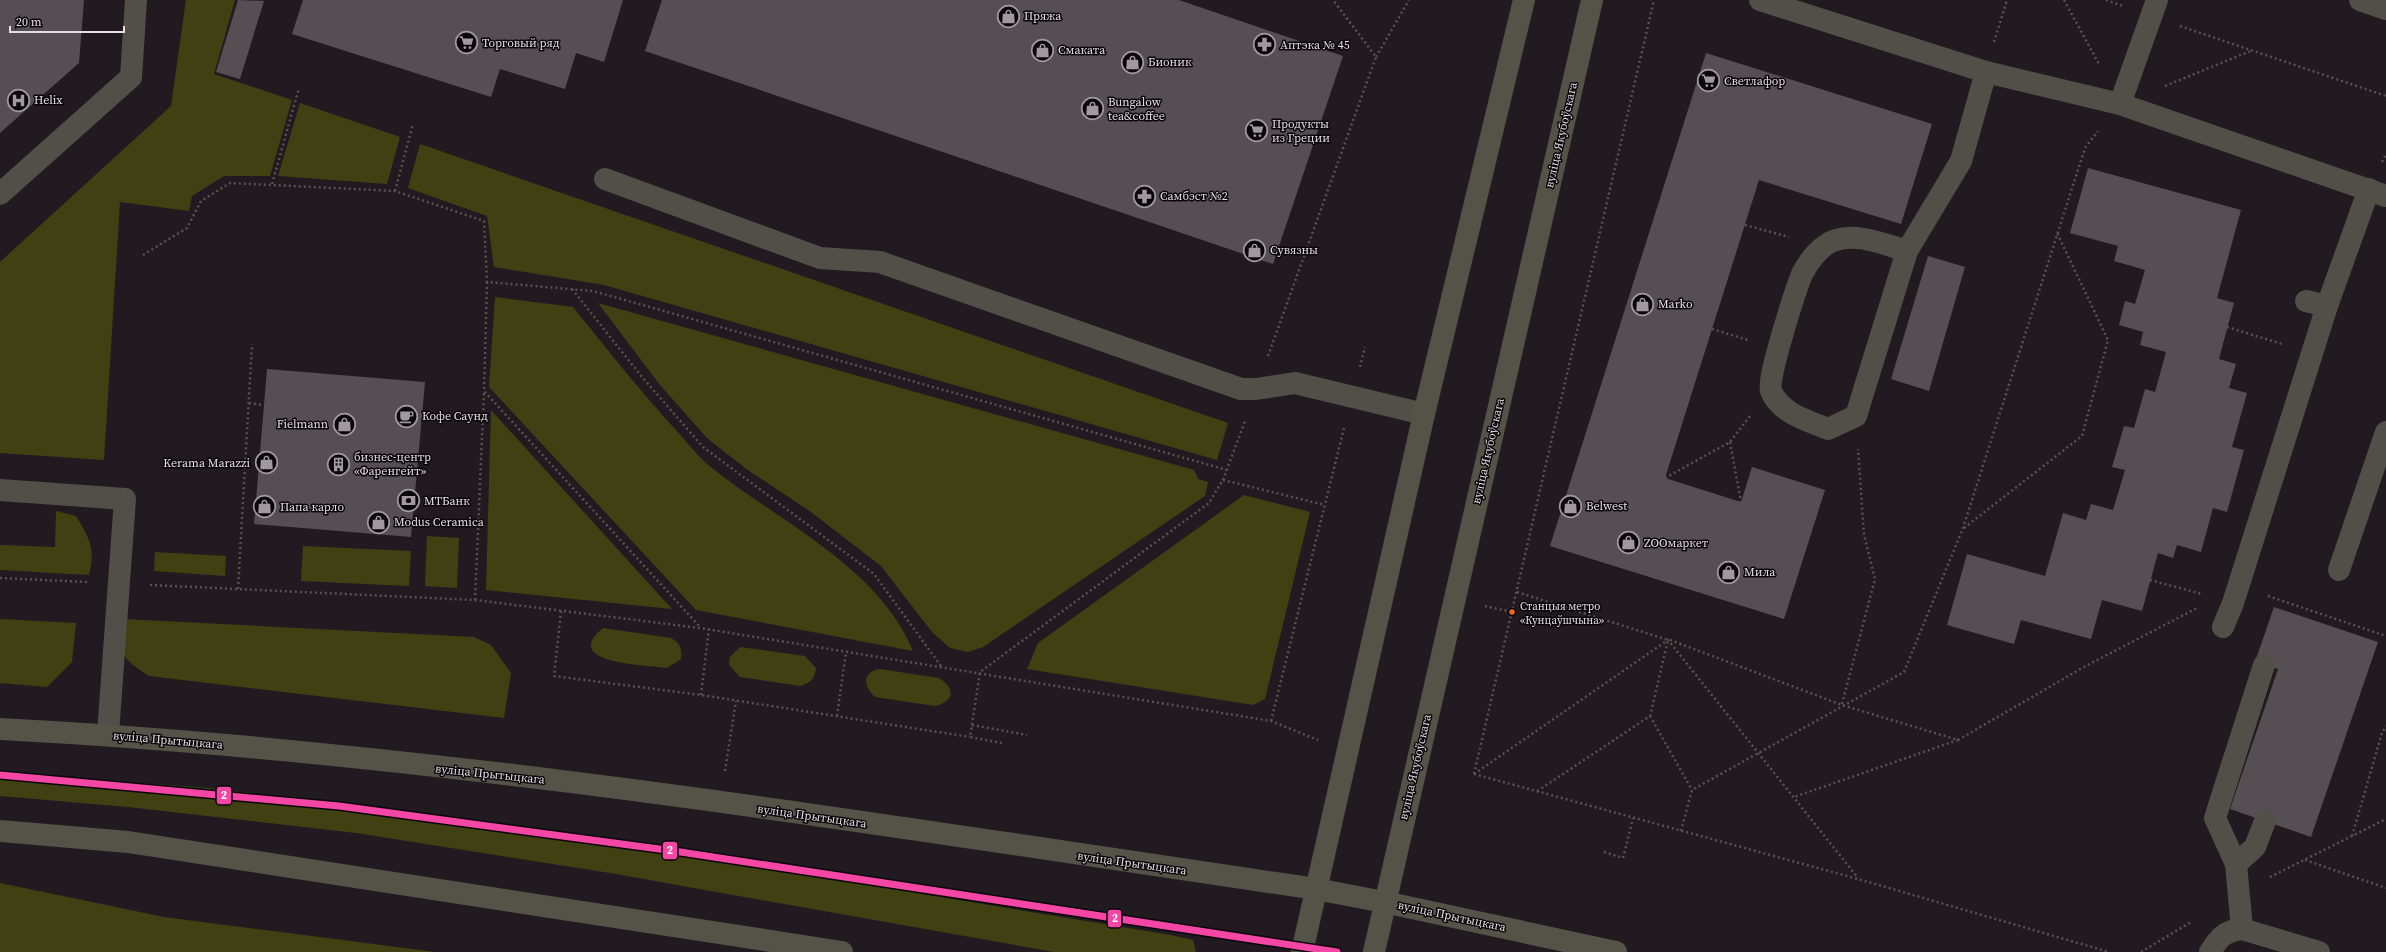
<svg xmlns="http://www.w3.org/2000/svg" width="2386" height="952" font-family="'Source Serif 4',serif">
	<rect width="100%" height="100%" fill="#211b21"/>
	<g fill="#3f4112">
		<path d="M186,0H235L214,74L292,100L270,176H224L192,196L189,211L120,202L104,460L0,453V262L171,106Z"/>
		<path d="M300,103L400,137L387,184L278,176Z"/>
		<path d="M420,144L1228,423L1217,460L604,285L494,267L487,216L408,188Z"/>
		<path d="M495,297L573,307C607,349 640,391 676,430C686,441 696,454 707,464C775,520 878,565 913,651L696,610L489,387Z"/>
		<path d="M598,303L1194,470L1198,479L1208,482L1205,496L983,647L968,652L950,648L932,632L881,566L811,512L745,468L707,438L660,385Z"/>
		<path d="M491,410L672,609L486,590Z"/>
		<path d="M1244,495L1310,512L1265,699L1253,705L1027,669L1038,643Z"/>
		<path d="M56,511L76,516C89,538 96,548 89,575L0,570V545L55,547Z"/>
		<path d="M427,536L459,538L457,588L425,586Z"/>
		<path d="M303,546L411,551L409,586L301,581Z"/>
		<path d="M155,552L226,556L225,576L154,571Z"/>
		<path d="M0,619L76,623L72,662L47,687L0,683Z"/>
		<path d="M123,619L474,637L491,645L511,673L504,718L149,676C119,656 120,655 123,619Z"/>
		<path d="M603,628L671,638C680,643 682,648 681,659L667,668C648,665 559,664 603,628Z"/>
		<path d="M740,647L805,656L816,668C815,679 810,683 800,686L740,677L729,665L730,657Z"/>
		<path d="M880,669L939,678C956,688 954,702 935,706L875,697C863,686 862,672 880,669Z"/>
		<path d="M0,773L208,788L545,829L716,860L1171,935L1193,940L1196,952H1054L610,873L356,833L128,807L0,796Z"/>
		<path d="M0,883L164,917L435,952H0Z"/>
	</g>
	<g fill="#554f54">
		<path d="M0,0H84L79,63L0,133Z"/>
		<path d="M238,0L264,1L240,79L216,72Z"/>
		<path d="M303,0H623L604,62L576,53L565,89L500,69L491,97L292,34Z"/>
		<path d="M662,0H1179L1343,56L1273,264L645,51Z"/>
		<path d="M1706,53L1932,124L1901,224L1759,180L1665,478L1741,502L1752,467L1825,490L1784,619L1550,546Z"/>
		<path d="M2088,168L2241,210L2217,298L2234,303L2219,359L2236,364L2229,388L2247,393L2232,447L2244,450L2227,512L2213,508L2201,552L2177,545L2173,558L2158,553L2142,611L2102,600L2091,639L2021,620L2014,644L1947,625L1967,554L2045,576L2063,513L2086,520L2091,504L2113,510L2125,470L2112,467L2124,426L2134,428L2145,389L2155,392L2166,352L2140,345L2143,332L2119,325L2125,301L2135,304L2145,270L2114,261L2118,246L2070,233Z"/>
		<path d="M1928,256L1965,267L1929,391L1891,379Z"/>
		<path d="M267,369L425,382L411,537L254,524Z"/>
		<path d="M2274,607L2378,642L2311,837L2230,809L2278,669L2255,662Z"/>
	</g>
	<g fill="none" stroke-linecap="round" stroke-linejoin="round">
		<g stroke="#565351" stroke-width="2.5" stroke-dasharray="2 3" stroke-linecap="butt">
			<path d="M2064,0L2100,66"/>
			<path d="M2106,0L2123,6"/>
			<path d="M2180,26L2386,96"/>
			<path d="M1994,42L2007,0"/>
			<path d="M1376,57L1409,0"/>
			<path d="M2165,86L2253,50"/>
			<path d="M2382,162L2386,154"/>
			<path d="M272,184L299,88"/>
			<path d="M395,191L413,124"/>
			<path d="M1745,225L1789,237"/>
			<path d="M143,255L187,228L201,201L230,183L395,191L484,221L487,282L593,291L1227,470"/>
			<path d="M487,282L484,391L700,627"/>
			<path d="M572,289L642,377L703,447L874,574L941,666"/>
			<path d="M2227,327L2282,344"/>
			<path d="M1712,329L1748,340"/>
			<path d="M1268,356L1376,57L1333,0"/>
			<path d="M1360,367L1365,347"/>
			<path d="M249,403L263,405"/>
			<path d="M1730,442L1741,502"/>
			<path d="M1665,478L1730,442L1750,416"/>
			<path d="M1223,480L1325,505"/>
			<path d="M1964,528L2082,436L2108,340L2057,233"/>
			<path d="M0,578L87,582"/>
			<path d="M2150,580L2202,594"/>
			<path d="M150,585L475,600L700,628L1271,721L1318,740"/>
			<path d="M238,589L252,344"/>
			<path d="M1517,592L1668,640L1650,716L1536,792"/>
			<path d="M2268,596L2386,636"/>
			<path d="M475,600L484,392"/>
			<path d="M1485,606L1512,612"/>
			<path d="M561,611L554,676L701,695L970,737"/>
			<path d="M1670,640L1842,705L1958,740L1794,797"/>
			<path d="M701,695L709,629"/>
			<path d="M1842,704L1875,579L1864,535L1858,449"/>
			<path d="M837,716L846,652"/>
			<path d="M1650,716L1692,790"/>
			<path d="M1271,721L1344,428"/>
			<path d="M972,725L1027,735"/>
			<path d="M1958,740L2082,668L2197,608"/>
			<path d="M1002,743L970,737L980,672L1209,503L1223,480L1245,421"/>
			<path d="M725,771L736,701"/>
			<path d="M1474,774L1654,0"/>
			<path d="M1474,774L1858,879L2109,952"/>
			<path d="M1474,774L1668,640L1858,878"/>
			<path d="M1681,831L1692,790L1904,672L1963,528L2085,148L2098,131"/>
			<path d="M2352,836L2382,733L2386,726"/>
			<path d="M1604,852L1623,858L1633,818"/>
			<path d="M2305,860L2386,888"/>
			<path d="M2270,877L2386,819"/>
			<path d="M2141,952L2191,922"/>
		</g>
		<g stroke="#504f48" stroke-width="22">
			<path d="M1760,0L1986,72L2120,104L2386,196"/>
			<path d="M2360,0L2386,9"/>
			<path d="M2120,104L2157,0"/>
			<path d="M605,179L820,258L880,262L1241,389H1256L1295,383L1424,414"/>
			<path d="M0,194L131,77L136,0"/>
			<path d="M1907,251C1883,244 1857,232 1833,241C1820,246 1808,262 1802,274C1796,289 1766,381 1771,391C1781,414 1807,420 1828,429L1856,416L1907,251L1961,161L1986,72"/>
			<path d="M2306,301L2327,306"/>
			<path d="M0,490L125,499L108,734"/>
			<path d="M2339,570L2386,432"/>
			<path d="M2223,627L2233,603L2327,306L2369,189"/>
			<path d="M2236,864L2215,818L2264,665"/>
			<path d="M2242,929L2236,864L2255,847L2265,821"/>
			<path d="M2210,952C2219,937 2225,931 2242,929L2319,952"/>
		</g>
		<g stroke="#545348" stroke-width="22">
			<path d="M0,729C441,752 879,825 1316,889L1384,902L1616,952"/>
			<path d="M0,831L128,842L842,952"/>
			<path d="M1302,952L1424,414L1524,0"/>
			<path d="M1374,952L1592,0"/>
		</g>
		<defs>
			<path id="metro-1" d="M0,775L339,806L674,851L1337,952"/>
		</defs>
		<use href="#metro-1" stroke="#0a060a" stroke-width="10"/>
		<use href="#metro-1" stroke="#f346a5" stroke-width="7"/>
	</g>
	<defs>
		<symbol id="shop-ring" viewBox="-11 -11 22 22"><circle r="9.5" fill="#0a060a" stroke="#a099a0" stroke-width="1.5"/><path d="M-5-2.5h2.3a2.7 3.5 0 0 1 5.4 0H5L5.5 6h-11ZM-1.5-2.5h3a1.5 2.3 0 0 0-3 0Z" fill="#a099a0"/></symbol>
		<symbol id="supermarket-ring" viewBox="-11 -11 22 22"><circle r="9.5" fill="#0a060a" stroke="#a099a0" stroke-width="1.5"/><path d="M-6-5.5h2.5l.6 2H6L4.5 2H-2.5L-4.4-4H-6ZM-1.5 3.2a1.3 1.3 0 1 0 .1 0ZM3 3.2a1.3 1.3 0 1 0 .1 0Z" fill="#a099a0"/></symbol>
		<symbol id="pharmacy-ring" viewBox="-11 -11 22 22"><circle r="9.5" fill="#0a060a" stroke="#a099a0" stroke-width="1.5"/><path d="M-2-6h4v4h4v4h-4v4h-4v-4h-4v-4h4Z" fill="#a099a0"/></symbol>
		<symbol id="hospital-ring" viewBox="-11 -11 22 22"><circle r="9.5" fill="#0a060a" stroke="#a099a0" stroke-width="1.5"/><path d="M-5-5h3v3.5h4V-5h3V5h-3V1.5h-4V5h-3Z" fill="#a099a0"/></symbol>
		<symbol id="cafe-ring" viewBox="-11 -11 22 22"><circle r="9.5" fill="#0a060a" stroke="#a099a0" stroke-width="1.5"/><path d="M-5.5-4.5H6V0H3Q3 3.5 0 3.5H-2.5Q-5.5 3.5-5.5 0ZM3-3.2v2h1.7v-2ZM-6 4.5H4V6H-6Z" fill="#a099a0"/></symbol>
		<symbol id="building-ring" viewBox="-11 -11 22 22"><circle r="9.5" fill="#0a060a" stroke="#a099a0" stroke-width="1.5"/><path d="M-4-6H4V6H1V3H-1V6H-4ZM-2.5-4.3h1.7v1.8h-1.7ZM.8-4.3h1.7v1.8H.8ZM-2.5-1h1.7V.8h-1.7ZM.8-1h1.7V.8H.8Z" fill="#a099a0"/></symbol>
		<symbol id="bank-ring" viewBox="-11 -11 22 22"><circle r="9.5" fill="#0a060a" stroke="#a099a0" stroke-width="1.5"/><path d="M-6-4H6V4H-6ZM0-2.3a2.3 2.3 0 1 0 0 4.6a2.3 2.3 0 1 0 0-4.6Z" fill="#a099a0"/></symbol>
	</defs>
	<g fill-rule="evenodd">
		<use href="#shop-ring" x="996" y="4" width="25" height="25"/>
		<use href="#supermarket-ring" x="454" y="30" width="25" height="25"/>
		<use href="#pharmacy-ring" x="1252" y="32" width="25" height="25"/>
		<use href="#shop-ring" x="1030" y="38" width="25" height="25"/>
		<use href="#shop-ring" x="1120" y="50" width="25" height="25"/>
		<use href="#supermarket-ring" x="1696" y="68" width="25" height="25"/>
		<use href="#hospital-ring" x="6" y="88" width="25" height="25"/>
		<use href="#shop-ring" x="1080" y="96" width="25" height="25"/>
		<use href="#supermarket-ring" x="1244" y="118" width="25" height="25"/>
		<use href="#pharmacy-ring" x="1132" y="184" width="25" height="25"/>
		<use href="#shop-ring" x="1242" y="238" width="25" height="25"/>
		<use href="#shop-ring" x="1630" y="292" width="25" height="25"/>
		<use href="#cafe-ring" x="394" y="404" width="25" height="25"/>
		<use href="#shop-ring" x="332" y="412" width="25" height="25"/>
		<use href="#shop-ring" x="254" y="450" width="25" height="25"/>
		<use href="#building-ring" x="326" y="452" width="25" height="25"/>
		<use href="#bank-ring" x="396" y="488" width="25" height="25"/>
		<use href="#shop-ring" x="1558" y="494" width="25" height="25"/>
		<use href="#shop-ring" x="252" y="494" width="25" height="25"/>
		<use href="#shop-ring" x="366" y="510" width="25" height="25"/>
		<use href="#shop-ring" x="1616" y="530" width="25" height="25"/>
		<use href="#shop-ring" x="1716" y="560" width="25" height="25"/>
	</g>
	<circle fill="#f26522" stroke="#0a060a" stroke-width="1.5" cx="1512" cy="612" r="3.5"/>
	<g text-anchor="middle" stroke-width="3" stroke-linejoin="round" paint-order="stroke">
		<g font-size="11" fill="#e4dde4" stroke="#0a060a" text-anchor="start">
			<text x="1520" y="610">Станцыя метро<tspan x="1520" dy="14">«Кунцаўшчына»</tspan></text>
		</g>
		<g font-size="12" fill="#e4dde4" stroke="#0a060a" text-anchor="start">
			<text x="1024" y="20">Пряжа</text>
			<text x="482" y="47">Торговый ряд</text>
			<text x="1280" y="49">Аптэка № 45</text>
			<text x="1058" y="54">Смаката</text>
			<text x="1148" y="66">Бионик</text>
			<text x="1724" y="85">Светлафор</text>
			<text x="34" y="104">Helix</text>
			<text x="1108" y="106">Bungalow<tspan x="1108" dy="14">tea&amp;coffee</tspan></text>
			<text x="1272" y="128">Продукты<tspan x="1272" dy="14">из Греции</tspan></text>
			<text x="1160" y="200">Самбэст №2</text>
			<text x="1270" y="254">Сувязны</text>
			<text x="1658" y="308">Marko</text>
			<text x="422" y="420">Кофе Саунд</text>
			<text x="328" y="428" text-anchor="end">Fielmann</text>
			<text x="354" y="461">бизнес-центр<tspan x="354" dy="14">«Фаренгейт»</tspan></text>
			<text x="250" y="467" text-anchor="end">Kerama Marazzi</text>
			<text x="424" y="505">МТБанк</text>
			<text x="1586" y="510">Belwest</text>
			<text x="280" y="511">Папа карло</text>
			<text x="394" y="526">Modus Ceramica</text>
			<text x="1644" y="547">ZOOмаркет</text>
			<text x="1744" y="576">Мила</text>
		</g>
		<g font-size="12" fill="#e4dde4" stroke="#0a060a">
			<text transform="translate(1561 135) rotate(-77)" y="4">вуліца Якубоўскага</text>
			<text transform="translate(1488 451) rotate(-77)" y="4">вуліца Якубоўскага</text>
			<text transform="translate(168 740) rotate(5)" y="4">вуліца Прытыцкага</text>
			<text transform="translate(1415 767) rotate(-77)" y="4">вуліца Якубоўскага</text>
			<text transform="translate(490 774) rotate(6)" y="4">вуліца Прытыцкага</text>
			<text transform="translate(812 816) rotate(8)" y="4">вуліца Прытыцкага</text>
			<text transform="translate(1132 863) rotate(8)" y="4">вуліца Прытыцкага</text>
			<text transform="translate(1452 916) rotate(12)" y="4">вуліца Прытыцкага</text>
		</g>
	</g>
	<g stroke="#0a060a" stroke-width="1.5">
		<rect x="216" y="786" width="16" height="19" rx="4" fill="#f346a5"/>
		<rect x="662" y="841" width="16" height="19" rx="4" fill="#f346a5"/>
		<rect x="1107" y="909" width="15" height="19" rx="4" fill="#f346a5"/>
	</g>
	<g font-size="11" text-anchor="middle" font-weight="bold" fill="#fff">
		<text x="224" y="799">2</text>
		<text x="670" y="854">2</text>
		<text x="1115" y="922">2</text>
	</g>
	<path d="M10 26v6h114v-6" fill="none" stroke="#e4dde4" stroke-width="2"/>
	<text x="16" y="26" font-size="12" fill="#e4dde4" stroke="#0a060a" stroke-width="3" paint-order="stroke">20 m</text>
</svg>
